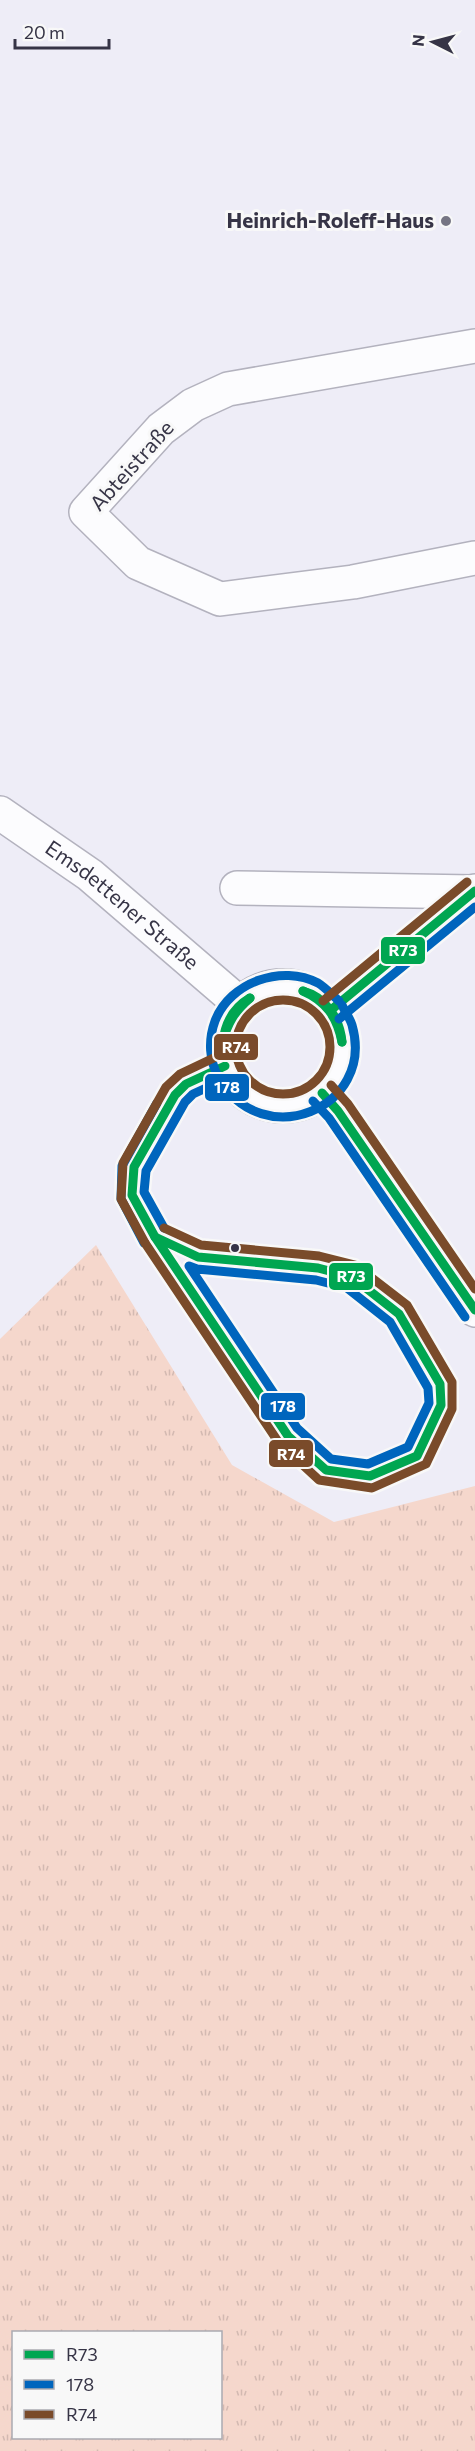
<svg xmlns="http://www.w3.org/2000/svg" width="475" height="2451" font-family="Commissioner,sans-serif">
	<defs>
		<pattern id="grass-tufts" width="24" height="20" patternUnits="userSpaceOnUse" patternTransform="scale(1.5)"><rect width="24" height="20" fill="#f5d7cc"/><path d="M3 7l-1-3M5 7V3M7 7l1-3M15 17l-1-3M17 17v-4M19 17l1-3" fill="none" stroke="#d3b9b1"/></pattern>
	</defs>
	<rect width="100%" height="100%" fill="#eeedf7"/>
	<path fill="url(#grass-tufts)" fill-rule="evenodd" d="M96,1245L232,1465L334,1522L475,1486V2451H0V1339ZM14,2332H220V2438H14Z"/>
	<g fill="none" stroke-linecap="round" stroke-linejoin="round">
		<defs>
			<g id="minor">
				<path d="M475,346L228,389L193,405L161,429L86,512L138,563L220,599L353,582L475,558"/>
				<path d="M237,888L473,892"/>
				<path d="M331,1010L475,891"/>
			</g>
			<g id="major">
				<path id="s1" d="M0,813L90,875L240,1004"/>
				<circle cx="283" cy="1046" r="60"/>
				<path d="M322,1093L338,1111L475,1310"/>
			</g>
		</defs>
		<use href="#minor" stroke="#b3b2be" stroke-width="36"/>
		<use href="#major" stroke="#b3b2be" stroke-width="36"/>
		<use href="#minor" stroke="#fcfcfe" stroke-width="33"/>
		<use href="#major" stroke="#fcfcfe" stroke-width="33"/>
		<defs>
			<g id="bus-1">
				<path d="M303,991C326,997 340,1019 342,1042"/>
				<path d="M303,991C326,1001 337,1017 342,1042"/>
				<path d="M331,1010L475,891"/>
				<path d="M223,1042C225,1023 233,1008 250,998"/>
				<path d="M223,1042C227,1023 235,1011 250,998"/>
				<path d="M322,1093L338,1111L475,1310"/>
				<path d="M155,1237L198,1257L318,1268L352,1277L399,1314L440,1384L441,1405L417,1456L370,1476L326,1470L288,1436Z"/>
				<path d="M155,1237L132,1195L134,1167L175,1095L186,1084L225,1066"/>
			</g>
			<g id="bus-2">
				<path d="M339,1001C332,995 326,988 318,983C282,964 230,982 215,1021C208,1040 209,1061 219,1078C262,1154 376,1109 352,1025C350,1018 345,1012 342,1005"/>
				<path d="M339,1019L475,907"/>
				<path d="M313,1101L329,1118L465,1317"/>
				<path d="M164,1228L144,1192L146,1171L185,1102L193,1094L230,1077"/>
				<path d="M144,1243L121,1199L122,1166L157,1103"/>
				<path d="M189,1266L197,1269L316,1280L347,1288L390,1322L428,1388L429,1403L408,1447L368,1464L331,1459L297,1428Z"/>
			</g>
			<g id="bus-3">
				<circle cx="283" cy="1047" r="47"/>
				<path d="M323,1001L467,882"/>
				<path d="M331,1085L348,1104L475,1289"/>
				<path d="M145,1243L121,1199L123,1163L166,1087L180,1074L220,1055"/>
				<path d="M145,1243L279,1443L319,1480L372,1488L426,1464L452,1409V1382L407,1305L355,1265L319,1256L201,1245L164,1228"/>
			</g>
		</defs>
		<use href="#bus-1" stroke="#f8f8f8" stroke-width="14"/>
		<use href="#bus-2" stroke="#f8f8f8" stroke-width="14"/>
		<use href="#bus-3" stroke="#f8f8f8" stroke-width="14"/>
		<use href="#bus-1" stroke="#00a651" stroke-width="9"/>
		<use href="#bus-2" stroke="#0065bd" stroke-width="9"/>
		<use href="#bus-3" stroke="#7a4b2a" stroke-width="9"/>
	</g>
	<circle fill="#767584" stroke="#f8f8f8" stroke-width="2" cx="446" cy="221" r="6"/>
	<circle fill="#363446" stroke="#f8f8f8" stroke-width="2" cx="235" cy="1248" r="5"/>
	<g text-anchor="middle" stroke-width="6" stroke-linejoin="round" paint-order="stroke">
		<g font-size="21" font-weight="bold" fill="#363446" stroke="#f8f8f8" text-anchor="end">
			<text x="434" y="228">Heinrich-Roleff-Haus</text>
		</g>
		<g font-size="21" fill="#363446" stroke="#f8f8f8">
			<text transform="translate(132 466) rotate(-48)" y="7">Abteistraße</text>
			<text dy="7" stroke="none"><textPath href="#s1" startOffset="153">Emsdettener Straße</textPath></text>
		</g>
	</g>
	<g stroke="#f8f8f8" stroke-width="2">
		<rect x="380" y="936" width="46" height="29" rx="6" fill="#00a651"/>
		<rect x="213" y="1033" width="46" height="28" rx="6" fill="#7a4b2a"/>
		<rect x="204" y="1073" width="46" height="29" rx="6" fill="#0065bd"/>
		<rect x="328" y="1262" width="46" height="29" rx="6" fill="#00a651"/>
		<rect x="260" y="1392" width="46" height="29" rx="6" fill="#0065bd"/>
		<rect x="268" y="1439" width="46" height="29" rx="6" fill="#7a4b2a"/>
	</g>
	<g font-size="16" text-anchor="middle" font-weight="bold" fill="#fff">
		<text x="403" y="956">R73</text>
		<text x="236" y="1053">R74</text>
		<text x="227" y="1093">178</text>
		<text x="351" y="1282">R73</text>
		<text x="283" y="1412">178</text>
		<text x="291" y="1460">R74</text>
	</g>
	<rect x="12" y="2331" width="210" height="108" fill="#f8f8f8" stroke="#aaaab1" stroke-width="1.5"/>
	<rect x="24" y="2350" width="30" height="9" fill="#00a651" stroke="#aaaab1" stroke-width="1.5"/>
	<text x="66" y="2361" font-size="18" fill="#363446">R73</text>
	<rect x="24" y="2380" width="30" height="9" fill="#0065bd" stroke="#aaaab1" stroke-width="1.5"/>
	<text x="66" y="2391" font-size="18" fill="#363446">178</text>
	<rect x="24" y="2410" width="30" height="9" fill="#7a4b2a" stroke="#aaaab1" stroke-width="1.5"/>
	<text x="66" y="2421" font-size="18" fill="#363446">R74</text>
	<g transform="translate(433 42) rotate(276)" stroke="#f8f8f8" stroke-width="4.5" paint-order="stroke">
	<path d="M0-4.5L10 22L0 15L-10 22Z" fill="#363446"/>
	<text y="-9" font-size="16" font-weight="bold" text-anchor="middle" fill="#363446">N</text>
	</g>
	<path d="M15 39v9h94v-9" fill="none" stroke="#363446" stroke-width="3"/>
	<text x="24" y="39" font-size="18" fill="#363446" stroke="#f8f8f8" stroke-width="4.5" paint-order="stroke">20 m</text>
</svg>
